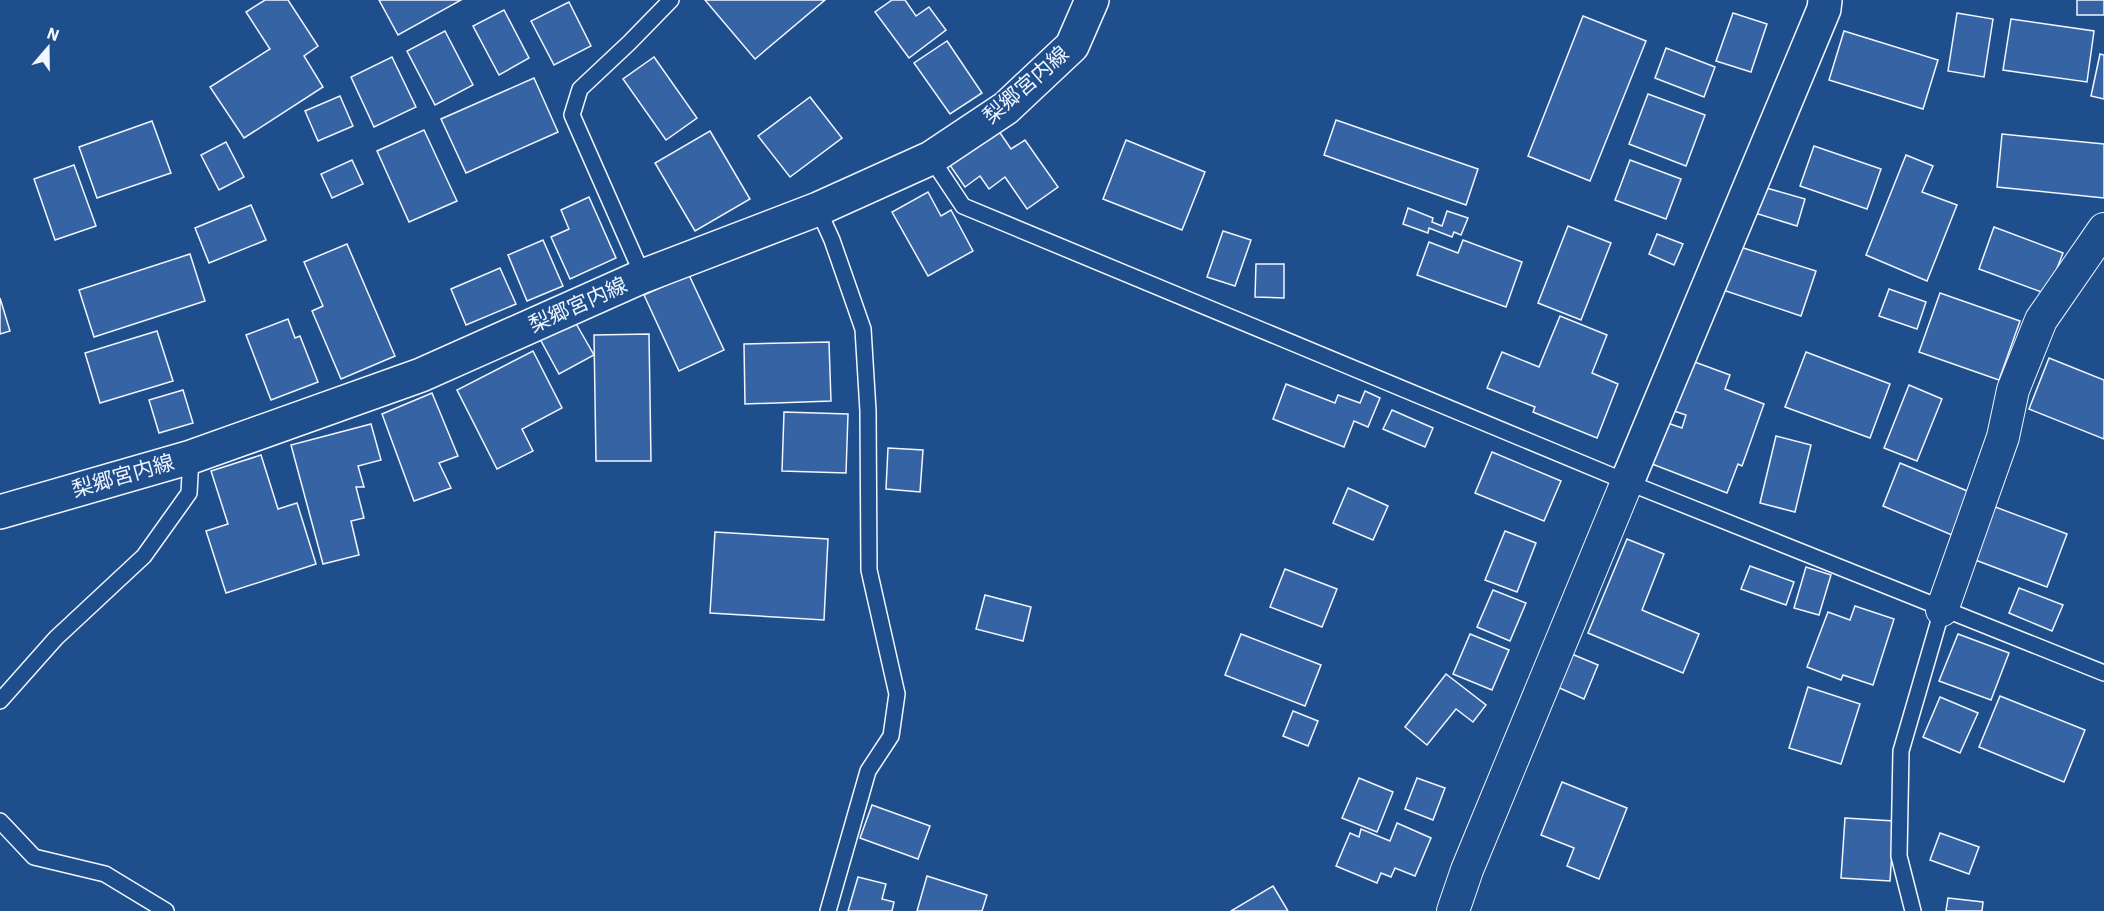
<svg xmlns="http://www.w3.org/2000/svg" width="2104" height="911" font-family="'IBM Plex Sans','Noto Sans JP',sans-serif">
	<rect width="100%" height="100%" fill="#1f4e8c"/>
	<g fill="#3563a3" stroke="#f2f6ff" stroke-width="1.5">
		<path d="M265,0H288L318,46L304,56L323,87L244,138L210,87L270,49L246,12Z"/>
		<path d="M379,0H461L398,35Z"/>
		<path d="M705,0H825L755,59Z"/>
		<path d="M892,0H905L916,16L929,7L946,30L909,58L875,12Z"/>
		<rect x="2077" y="0" width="27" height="15"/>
		<path d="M569,2L591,46L554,65L531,21Z"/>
		<path d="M504,10L529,58L499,75L473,26Z"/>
		<path d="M1733,13L1767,24L1751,72L1716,61Z"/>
		<path d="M1957,13L1993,19L1984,77L1948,71Z"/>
		<path d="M1583,16L1646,41L1590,181L1528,156Z"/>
		<path d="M2011,19L2094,31L2087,82L2003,70Z"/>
		<path d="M445,31L473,85L435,105L407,51Z"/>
		<path d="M1844,31L1938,60L1923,109L1829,80Z"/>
		<path d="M947,41L982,93L950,114L914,63Z"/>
		<path d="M1666,48L1715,67L1704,97L1655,78Z"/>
		<path d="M2100,54L2104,55V99L2091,96Z"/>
		<path d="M392,57L416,107L374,127L351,77Z"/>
		<path d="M654,57L697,118L666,140L623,79Z"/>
		<path d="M534,78L558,132L466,173L441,119Z"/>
		<path d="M1648,94L1705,115L1686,166L1629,144Z"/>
		<path d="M340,96L353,126L318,141L305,111Z"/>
		<path d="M810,97L842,138L790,177L758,136Z"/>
		<path d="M1336,120L1478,169L1466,205L1324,155Z"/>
		<path d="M152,121L171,173L97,198L79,147Z"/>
		<path d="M996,127L1011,149L1025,140L1058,187L1027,209L1005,177L989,189L980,176L965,187L947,161Z"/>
		<path d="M424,130L457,201L409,222L377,151Z"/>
		<path d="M710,131L750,199L695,231L655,163Z"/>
		<path d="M2002,134L2104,144V198L1997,187Z"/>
		<path d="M1126,140L1205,172L1182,230L1103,199Z"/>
		<path d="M226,142L244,177L219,190L201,155Z"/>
		<path d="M1814,146L1881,169L1867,209L1800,186Z"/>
		<path d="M1906,155L1933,166L1922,192L1957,205L1927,281L1866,255Z"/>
		<path d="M352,160L363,184L332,198L321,174Z"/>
		<path d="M1630,160L1681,179L1666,219L1615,200Z"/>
		<path d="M74,165L96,226L55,240L34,179Z"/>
		<path d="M1763,187L1805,199L1797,226L1755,213Z"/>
		<path d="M928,192L941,216L951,210L973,251L928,276L892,212Z"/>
		<path d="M589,197L616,258L570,279L551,237L569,229L561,210Z"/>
		<path d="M251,205L266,240L209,263L195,228Z"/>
		<path d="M1408,208L1433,218L1432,222L1442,226L1447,211L1468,218L1461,235L1454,232L1452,237L1429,228L1428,233L1403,224Z"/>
		<path d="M1568,226L1611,243L1581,320L1538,303Z"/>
		<path d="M1994,227L2063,253L2047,294L1979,269Z"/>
		<path d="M1223,231L1251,240L1235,286L1207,277Z"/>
		<path d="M1657,234L1683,244L1674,265L1649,254Z"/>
		<path d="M543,240L563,286L527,301L508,255Z"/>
		<path d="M1463,240L1522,262L1506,307L1417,275L1429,242L1458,253Z"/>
		<path d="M347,244L395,356L341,379L312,311L323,306L304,262Z"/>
		<path d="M1734,245L1816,271L1801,316L1720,289Z"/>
		<path d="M190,254L205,301L94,337L79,290Z"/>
		<path d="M1256,264H1284V298L1255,297Z"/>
		<path d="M500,268L516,304L466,325L451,289Z"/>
		<path d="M689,275L724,350L679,371L644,295Z"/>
		<path d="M1889,289L1926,302L1917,329L1879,316Z"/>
		<path d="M1940,293L2020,321L1999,380L1919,352Z"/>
		<path d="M0,298L10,331L0,334Z"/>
		<path d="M1560,316L1607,335L1592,373L1618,384L1597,438L1533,412L1535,407L1487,388L1502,352L1539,367Z"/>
		<path d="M288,319L295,338L300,336L318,382L271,400L246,335Z"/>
		<path d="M574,320L594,355L559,374L540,339Z"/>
		<path d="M157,331L173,381L100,403L85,353Z"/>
		<path d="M649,334L651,461H596L594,335Z"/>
		<path d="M829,342L831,401L745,404L744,344Z"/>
		<path d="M533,351L562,408L522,429L533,451L497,469L457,390Z"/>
		<path d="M1806,352L1890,384L1870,438L1785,407Z"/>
		<path d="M2049,358L2104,380V439L2029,409Z"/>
		<path d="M1692,361L1730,375L1725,389L1764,404L1742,466L1738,464L1727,493L1647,462L1662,421L1682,428L1686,415L1674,411Z"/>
		<path d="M1286,384L1335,403L1338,395L1360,403L1365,391L1380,398L1368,427L1354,421L1344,447L1273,419Z"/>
		<path d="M1909,385L1942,399L1917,461L1884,448Z"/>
		<path d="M183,390L193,423L159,433L149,400Z"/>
		<path d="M432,393L458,456L439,463L451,488L414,501L382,414Z"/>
		<path d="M1392,410L1433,428L1425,447L1383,429Z"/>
		<path d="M784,412L848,414L846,473L782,471Z"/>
		<path d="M371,424L381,460L358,466L364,487H356L364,518L351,521L359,555L323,564L291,445Z"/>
		<path d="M1776,436L1811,445L1795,512L1760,503Z"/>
		<path d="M888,448L923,450L920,492L886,489Z"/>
		<path d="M1492,452L1561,481L1544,521L1475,493Z"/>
		<path d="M261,455L278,509L297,503L316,564L226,593L206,531L228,524L211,471Z"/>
		<path d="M1900,463L1977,495L1959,538L1883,506Z"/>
		<path d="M1348,488L1388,506L1373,540L1333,523Z"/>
		<path d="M1990,505L2067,534L2047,587L1970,558Z"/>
		<path d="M1505,531L1536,543L1517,592L1485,580Z"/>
		<path d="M715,532L828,539L824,620L710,613Z"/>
		<path d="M1627,539L1664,554L1642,610L1699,634L1683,673L1588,633Z"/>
		<path d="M1750,566L1794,582L1786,605L1741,589Z"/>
		<path d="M1806,567L1831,575L1819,615L1794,608Z"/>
		<path d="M1285,569L1337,589L1322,627L1270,607Z"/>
		<path d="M2019,588L2063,605L2052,631L2009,613Z"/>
		<path d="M1493,590L1526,603L1510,641L1477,627Z"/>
		<path d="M985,595L1031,607L1023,641L976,629Z"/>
		<path d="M1855,606L1894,619L1873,685L1843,675L1841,680L1807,667L1828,612L1850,620Z"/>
		<path d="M1241,634L1321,665L1305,706L1225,675Z"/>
		<path d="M1470,634L1509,650L1492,690L1453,674Z"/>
		<path d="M1958,634L2009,653L1991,700L1939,681Z"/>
		<path d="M1567,652L1598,665L1584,699L1553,685Z"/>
		<path d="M1446,674L1486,705L1473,722L1456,709L1427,745L1405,727Z"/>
		<path d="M1808,687L1860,704L1841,764L1789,748Z"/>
		<path d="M2000,696L2085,730L2064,782L1979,747Z"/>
		<path d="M1940,697L1978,713L1960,753L1923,737Z"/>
		<path d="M1293,711L1318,721L1308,746L1283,736Z"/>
		<path d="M1359,778L1393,792L1377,832L1342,818Z"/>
		<path d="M1417,778L1445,788L1433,820L1405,809Z"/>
		<path d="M1562,782L1627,808L1599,879L1567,866L1574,848L1541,835Z"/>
		<path d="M872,805L930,826L918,859L860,838Z"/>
		<path d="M1845,818L1894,821L1890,881L1841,878Z"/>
		<path d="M1397,823L1431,838L1415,876L1395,868L1391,877L1381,873L1377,883L1336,866L1350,833L1359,837L1361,829L1390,841Z"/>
		<path d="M1940,833L1979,847L1969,874L1930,860Z"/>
		<path d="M927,876L987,895L982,911H917Z"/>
		<path d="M858,877L886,884L882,899L894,902L892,911H848Z"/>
		<path d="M1273,886L1288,911H1231Z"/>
		<path d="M1948,898L1983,902L1982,911H1946Z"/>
	</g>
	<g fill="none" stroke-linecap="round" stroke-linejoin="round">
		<defs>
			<g id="service">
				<path d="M931,158L963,206L1627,482L2104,673"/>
				<path d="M818,209L832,240L863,329L868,411L869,570L897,694L891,736L868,771L828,911"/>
				<path d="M643,276L572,115L580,89L629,43L671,0"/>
				<path d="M0,701L56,638L144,556L189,493L191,457"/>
				<path d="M0,821L34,857L105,874L166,911"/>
				<path d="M1913,911L1899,856L1901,751L1942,610"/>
			</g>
			<g id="minor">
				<path d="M1942,610L2003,437L2013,390L2041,320L2104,229"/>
				<path d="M1453,911L1467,870L1627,482"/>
			</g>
			<path id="tertiary" d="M1627,482L1824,9L1825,0"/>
			<path id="secondary" d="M0,512L191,457L421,375L643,276L818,209L931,158L1006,108L1072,46L1092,0"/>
		</defs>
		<use href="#service" stroke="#f2f6ff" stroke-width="18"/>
		<use href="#minor" stroke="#f2f6ff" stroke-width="34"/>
		<use href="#tertiary" stroke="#f2f6ff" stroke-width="36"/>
		<use href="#secondary" stroke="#f2f6ff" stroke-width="36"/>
		<use href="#service" stroke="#1f4e8c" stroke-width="15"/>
		<use href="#minor" stroke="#1f4e8c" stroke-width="32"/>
		<use href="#tertiary" stroke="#1f4e8c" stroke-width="33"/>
		<use href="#secondary" stroke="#1f4e8c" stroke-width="33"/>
	</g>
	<g text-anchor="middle" stroke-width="4.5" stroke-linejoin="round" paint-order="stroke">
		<g font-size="21" fill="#f2f6ff" stroke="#1f4e8c">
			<text transform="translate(1026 85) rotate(-41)" y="7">梨郷宮内線</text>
			<text transform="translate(578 305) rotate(-24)" y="7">梨郷宮内線</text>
			<text transform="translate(123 476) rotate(-16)" y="7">梨郷宮内線</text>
		</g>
	</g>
	<g transform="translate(48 48) rotate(20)" stroke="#1f4e8c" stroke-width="4.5" paint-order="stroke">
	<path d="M0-4.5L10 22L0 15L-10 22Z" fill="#f2f6ff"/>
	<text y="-9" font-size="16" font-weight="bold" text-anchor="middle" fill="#f2f6ff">N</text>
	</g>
</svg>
